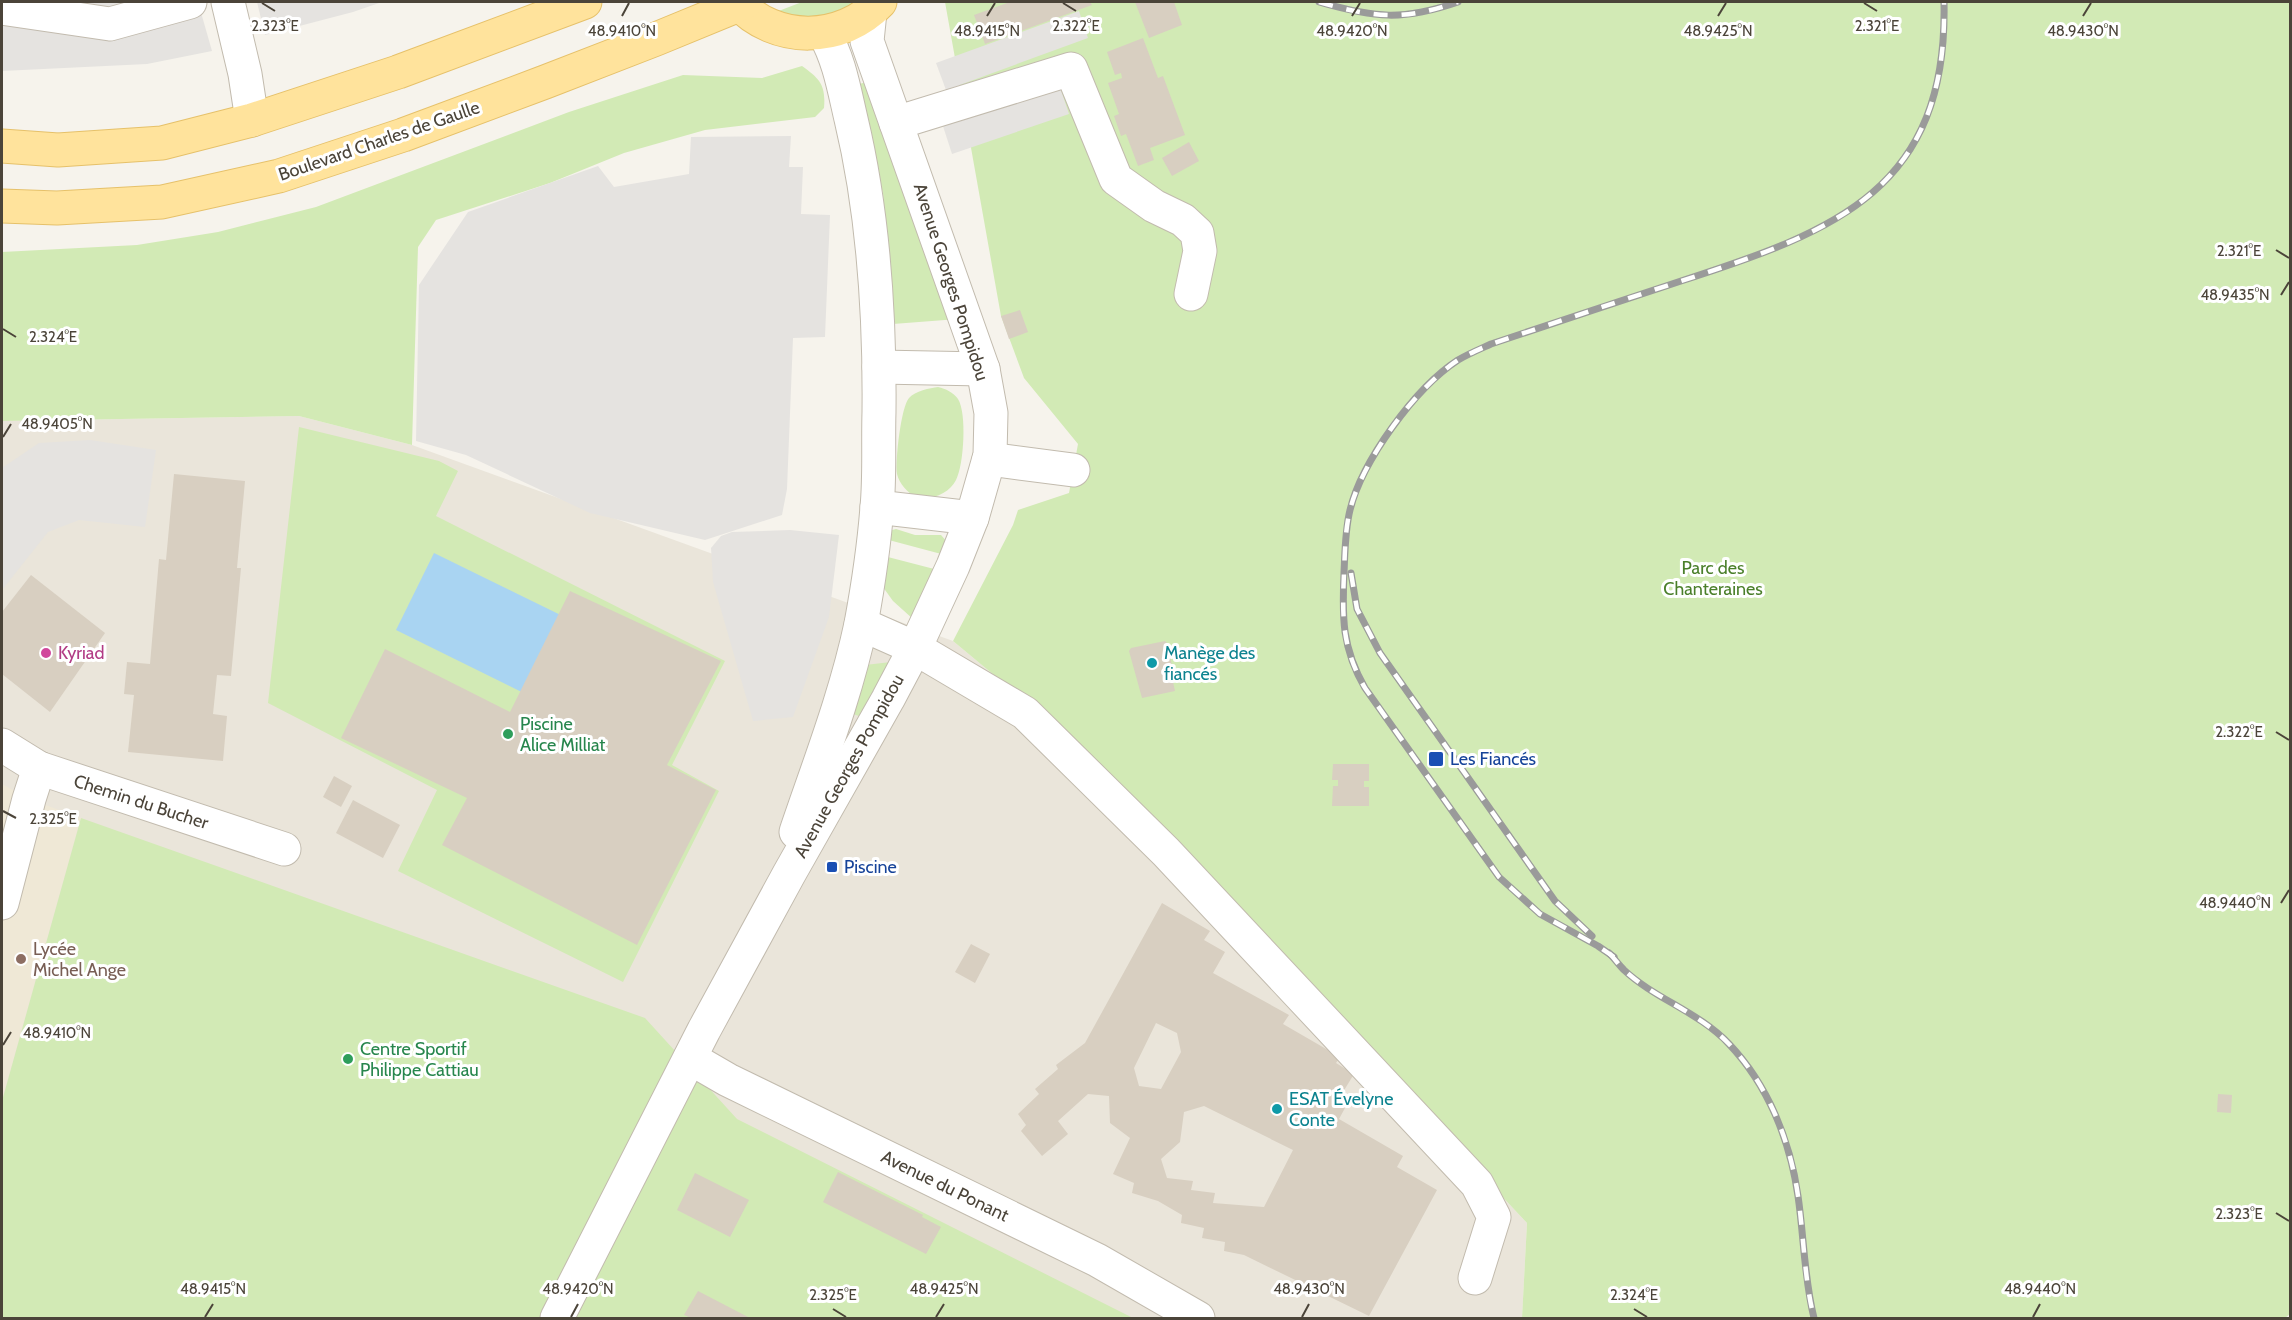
<svg xmlns="http://www.w3.org/2000/svg" width="2292" height="1320" font-family="Cabin,sans-serif">
	<rect width="100%" height="100%" fill="#f6f3ec"/>
	<path fill="#eae5da" d="M299,416L412,445L953,641L1030,705L1363,1048L1527,1223L1522,1318H2V421Z"/>
	<path fill="#efe8d6" d="M2,784L29,799L81,818L2,1101Z"/>
	<g fill="#d2eab5">
		<path d="M802,2H859L852,7L818,20L776,12Z"/>
		<path d="M945,2H2290V1314L2285,1318H1522L1527,1223L1363,1048L1030,705L953,641L1013,525L1018,510L1069,493L1078,444L1024,378L1001,316Z"/>
		<path d="M802,66C820,79 826,85 824,108L815,117L705,130L624,153L550,183L436,220L418,247L412,445L299,416L2,421V252L137,245L218,232L316,207L569,112L683,75L762,78Z"/>
		<path d="M867,82L958,319L893,324L883,193L855,85Z"/>
		<path d="M938,387C946,389 953,392 958,399C967,413 964,465 956,480C950,493 931,501 917,497C908,494 899,483 897,474C895,461 901,407 909,398C915,391 930,388 938,387Z"/>
		<path d="M299,427L439,461L458,471L436,516L725,661L672,765L719,791L623,982L398,871L437,790L268,703Z"/>
		<path d="M896,529L915,535H941L948,543L945,555L885,539L889,531Z"/>
		<path d="M884,556L938,570L913,619L893,601L880,583Z"/>
		<path d="M891,662L862,717L853,714L865,665Z"/>
		<path d="M81,818L645,1018L737,1119L1133,1318H2V1101Z"/>
	</g>
	<g fill="#e5e3e0">
		<path d="M2,2H198L212,51L147,64L2,71Z"/>
		<path d="M257,2H382L353,12L265,35Z"/>
		<path d="M1079,11L1088,38L946,90L936,63Z"/>
		<path d="M1059,84L1069,114L952,154L942,123Z"/>
		<path d="M791,136L789,167H803L801,214L830,215L825,337L793,338L787,489L782,515L705,540L590,513L466,455L416,441L419,285L468,212L598,166L614,187L689,174L691,137Z"/>
		<path d="M90,440L156,450L145,527L79,520L48,532L2,590V468L39,443Z"/>
		<path d="M790,530L839,535L829,617L793,717L753,721L713,582L711,548L721,536L732,532Z"/>
	</g>
	<path fill="#a9d4f2" d="M434,553L679,673L641,751L396,630Z"/>
	<g fill="#d8cfc1" fill-rule="evenodd">
		<path d="M1010,2H1090L1092,5L985,44L974,15Z"/>
		<path d="M1135,2H1174L1182,25L1149,38Z"/>
		<path d="M1143,38L1158,78L1163,76L1185,135L1150,148L1154,160L1138,166L1126,134L1121,136L1114,116L1119,114L1108,83L1122,78L1121,73L1115,75L1107,52Z"/>
		<path d="M1189,142L1199,161L1172,176L1162,158Z"/>
		<path d="M1020,310L1028,332L1009,339L1001,316Z"/>
		<path d="M174,474L245,481L237,568H241L231,676L217,675L213,714L227,716L223,761L128,752L134,695L124,694L127,662L150,664L159,559L166,560Z"/>
		<path d="M31,575L105,633L50,712L2,674V612Z"/>
		<path d="M570,591L721,661L667,765L716,790L637,945L442,845L467,798L341,738L385,649L510,712Z"/>
		<path d="M1165,641L1167,643L1174,675L1172,677L1175,691L1142,698L1129,651L1131,648Z"/>
		<path d="M1333,764H1369V781H1364V787H1369V806H1332L1333,786H1338V780H1332Z"/>
		<path d="M334,776L352,786L341,807L323,797Z"/>
		<path d="M353,800L400,825L383,858L336,833Z"/>
		<path d="M1162,903L1210,931L1204,940L1225,952L1213,973L1289,1015L1283,1024L1340,1057L1336,1063L1354,1074L1343,1092L1351,1097L1339,1119L1403,1156L1397,1167L1437,1190L1369,1316L1244,1255L1224,1251L1225,1242L1202,1238L1204,1228L1181,1223L1182,1215L1158,1201L1132,1193L1134,1183L1113,1174L1130,1138L1110,1123L1109,1096L1088,1094L1058,1121L1068,1134L1042,1156L1021,1131L1026,1125L1018,1114L1039,1094L1035,1089L1058,1069L1056,1065L1085,1043ZM1156,1023L1177,1033L1181,1052L1161,1089L1139,1086L1134,1068ZM1204,1106L1293,1150L1264,1207L1213,1203L1215,1193L1191,1190L1193,1181L1167,1178L1161,1159L1180,1142L1184,1112Z"/>
		<path d="M971,944L990,954L975,983L955,972Z"/>
		<path d="M2218,1094L2232,1095L2231,1113L2217,1112Z"/>
		<path d="M838,1172L923,1215L922,1217L941,1227L926,1254L823,1202Z"/>
		<path d="M695,1173L749,1200L730,1237L677,1210Z"/>
		<path d="M698,1291L750,1318H691L684,1315Z"/>
	</g>
	<g fill="none" stroke-linecap="round" stroke-linejoin="round">
		<defs>
			<g id="minor">
				<path d="M228,2L245,74L252,120"/>
				<path d="M2,8L110,24L190,2"/>
				<path d="M896,123L1071,69L1116,179L1154,206L1183,220L1197,233L1200,251L1191,294"/>
				<path d="M879,367L983,369"/>
				<path d="M989,459L1073,470"/>
				<path d="M877,507L972,518"/>
				<path d="M861,624L915,648L1025,713L1166,852L1477,1184L1494,1217L1475,1278"/>
				<path d="M2,745L39,768L284,849"/>
				<path d="M796,832C819,764 846,695 861,624C868,586 874,546 877,507C880,476 878,444 879,412C880,313 874,215 851,119C844,89 839,59 824,33"/>
				<path d="M2,903L29,799L39,768"/>
				<path d="M690,1058L728,1080L1097,1260L1198,1318"/>
				<path d="M557,1318L704,1030L789,874L888,699L915,648L953,566L972,518L990,455L991,413L983,369L867,41L870,12"/>
			</g>
			<g id="major">
				<path d="M737,2C775,44 842,43 880,2"/>
				<path d="M2,146L58,150L162,143L252,120L398,72L585,2"/>
				<path d="M2,206L57,208L162,202L279,176L403,135L545,82L656,39L746,2"/>
			</g>
		</defs>
		<use href="#minor" stroke="#c2bbae" stroke-width="35"/>
		<use href="#major" stroke="#e6c16a" stroke-width="35"/>
		<use href="#minor" stroke="#fff" stroke-width="33"/>
		<use href="#major" stroke="#ffe39c" stroke-width="33"/>
		<defs>
			<g id="rail">
				<path d="M1319,2C1375,18 1403,21 1458,2"/>
				<path d="M1351,573L1357,609L1380,653L1555,901L1592,936"/>
				<path d="M1609,953C1614,958 1619,965 1624,970C1655,999 1699,1012 1729,1044C1768,1085 1790,1140 1798,1196C1804,1237 1804,1278 1814,1318"/>
				<path d="M1614,957L1598,946L1540,914L1499,877L1365,688C1342,648 1342,618 1344,573C1345,552 1345,530 1350,510C1362,461 1415,388 1458,360C1468,354 1480,349 1491,344C1554,323 1617,302 1681,281C1836,231 1948,189 1944,2"/>
			</g>
		</defs>
		<use href="#rail" stroke="#9a9a9a" stroke-width="7"/>
		<use href="#rail" stroke="#fff" stroke-width="4.5" stroke-dasharray="14" stroke-linecap="butt"/>
	</g>
	<path fill="none" stroke="#4b4439" stroke-width="2" d="M262,3L275,11M1063,3L1076,11M1864,3L1877,11M622,16L629,3M987,16L995,3M1352,16L1360,3M1718,16L1726,3M2083,16L2091,3M2276,250L2289,258M2281,295L2289,282M3,329L16,337M3,437L11,424M2276,732L2289,740M3,811L16,818M2281,903L2289,890M3,1045L11,1032M2276,1213L2289,1221M833,1309L846,1317M1634,1309L1647,1317M205,1317L213,1304M571,1317L578,1304M936,1317L944,1304M1302,1317L1309,1304M2033,1317L2040,1304"/>
	<circle fill="#d1479c" stroke="#fff" stroke-width="2" cx="46" cy="653" r="6"/>
	<g fill="#0f9aa8" stroke="#fff" stroke-width="2">
		<circle cx="1152" cy="663" r="6"/>
		<circle cx="1277" cy="1109" r="6"/>
	</g>
	<g fill="#2e9e5b" stroke="#fff" stroke-width="2">
		<circle cx="508" cy="734" r="6"/>
		<circle cx="348" cy="1059" r="6"/>
	</g>
	<g fill="#1a4fb4" stroke="#fff" stroke-width="2">
		<rect x="1428" y="751" width="16" height="16" rx="3"/>
		<rect x="826" y="861" width="12" height="12" rx="3"/>
	</g>
	<circle fill="#8d6e63" stroke="#fff" stroke-width="2" cx="21" cy="959" r="6"/>
	<g text-anchor="middle" stroke-width="6" stroke-linejoin="round" paint-order="stroke">
		<g font-size="18" fill="#4b4439" stroke="#fff">
			<text transform="translate(379 141) rotate(-19)" y="6">Boulevard Charles de Gaulle</text>
			<text transform="translate(951 282) rotate(72)" y="6">Avenue Georges Pompidou</text>
			<text transform="translate(849 766) rotate(-61)" y="6">Avenue Georges Pompidou</text>
			<text transform="translate(141 802) rotate(18)" y="6">Chemin du Bucher</text>
			<text transform="translate(945 1186) rotate(26)" y="6">Avenue du Ponant</text>
		</g>
		<g font-size="18" fill="#4a7f2a" stroke="#fff">
			<text x="1713" y="574">Parc des<tspan x="1713" dy="21">Chanteraines</tspan></text>
		</g>
		<g font-size="18" fill="#b23c85" stroke="#fff" text-anchor="start">
			<text x="58" y="659">Kyriad</text>
		</g>
		<g font-size="18" fill="#0d838f" stroke="#fff" text-anchor="start">
			<text x="1164" y="659">Manège des<tspan x="1164" dy="21">fiancés</tspan></text>
			<text x="1289" y="1105">ESAT Évelyne<tspan x="1289" dy="21">Conte</tspan></text>
		</g>
		<g font-size="18" fill="#27864d" stroke="#fff" text-anchor="start">
			<text x="520" y="730">Piscine<tspan x="520" dy="21">Alice Milliat</tspan></text>
			<text x="360" y="1055">Centre Sportif<tspan x="360" dy="21">Philippe Cattiau</tspan></text>
		</g>
		<g font-size="18" fill="#164399" stroke="#fff" text-anchor="start">
			<text x="1450" y="765">Les Fiancés</text>
			<text x="844" y="873">Piscine</text>
		</g>
		<g font-size="18" fill="#785e54" stroke="#fff" text-anchor="start">
			<text x="33" y="955">Lycée<tspan x="33" dy="21">Michel Ange</tspan></text>
		</g>
	</g>
	<g font-size="15" text-anchor="middle" fill="#4b4439" stroke="#fff" stroke-width="6" stroke-linejoin="round" paint-order="stroke">
		<text x="275" y="31">2.323°E</text>
		<text x="1076" y="31">2.322°E</text>
		<text x="1877" y="31">2.321°E</text>
		<text x="1352" y="36">48.9420°N</text>
		<text x="1718" y="36">48.9425°N</text>
		<text x="2083" y="36">48.9430°N</text>
		<text x="622" y="36">48.9410°N</text>
		<text x="987" y="36">48.9415°N</text>
		<text x="2239" y="256">2.321°E</text>
		<text x="2235" y="300">48.9435°N</text>
		<text x="53" y="342">2.324°E</text>
		<text x="57" y="429">48.9405°N</text>
		<text x="2239" y="737">2.322°E</text>
		<text x="53" y="824">2.325°E</text>
		<text x="2235" y="908">48.9440°N</text>
		<text x="57" y="1038">48.9410°N</text>
		<text x="2239" y="1219">2.323°E</text>
		<text x="213" y="1294">48.9415°N</text>
		<text x="578" y="1294">48.9420°N</text>
		<text x="944" y="1294">48.9425°N</text>
		<text x="1309" y="1294">48.9430°N</text>
		<text x="2040" y="1294">48.9440°N</text>
		<text x="833" y="1300">2.325°E</text>
		<text x="1634" y="1300">2.324°E</text>
	</g>
	<rect width="2292" height="1320" fill="none" stroke="#4b4439" stroke-width="6"/>
</svg>
